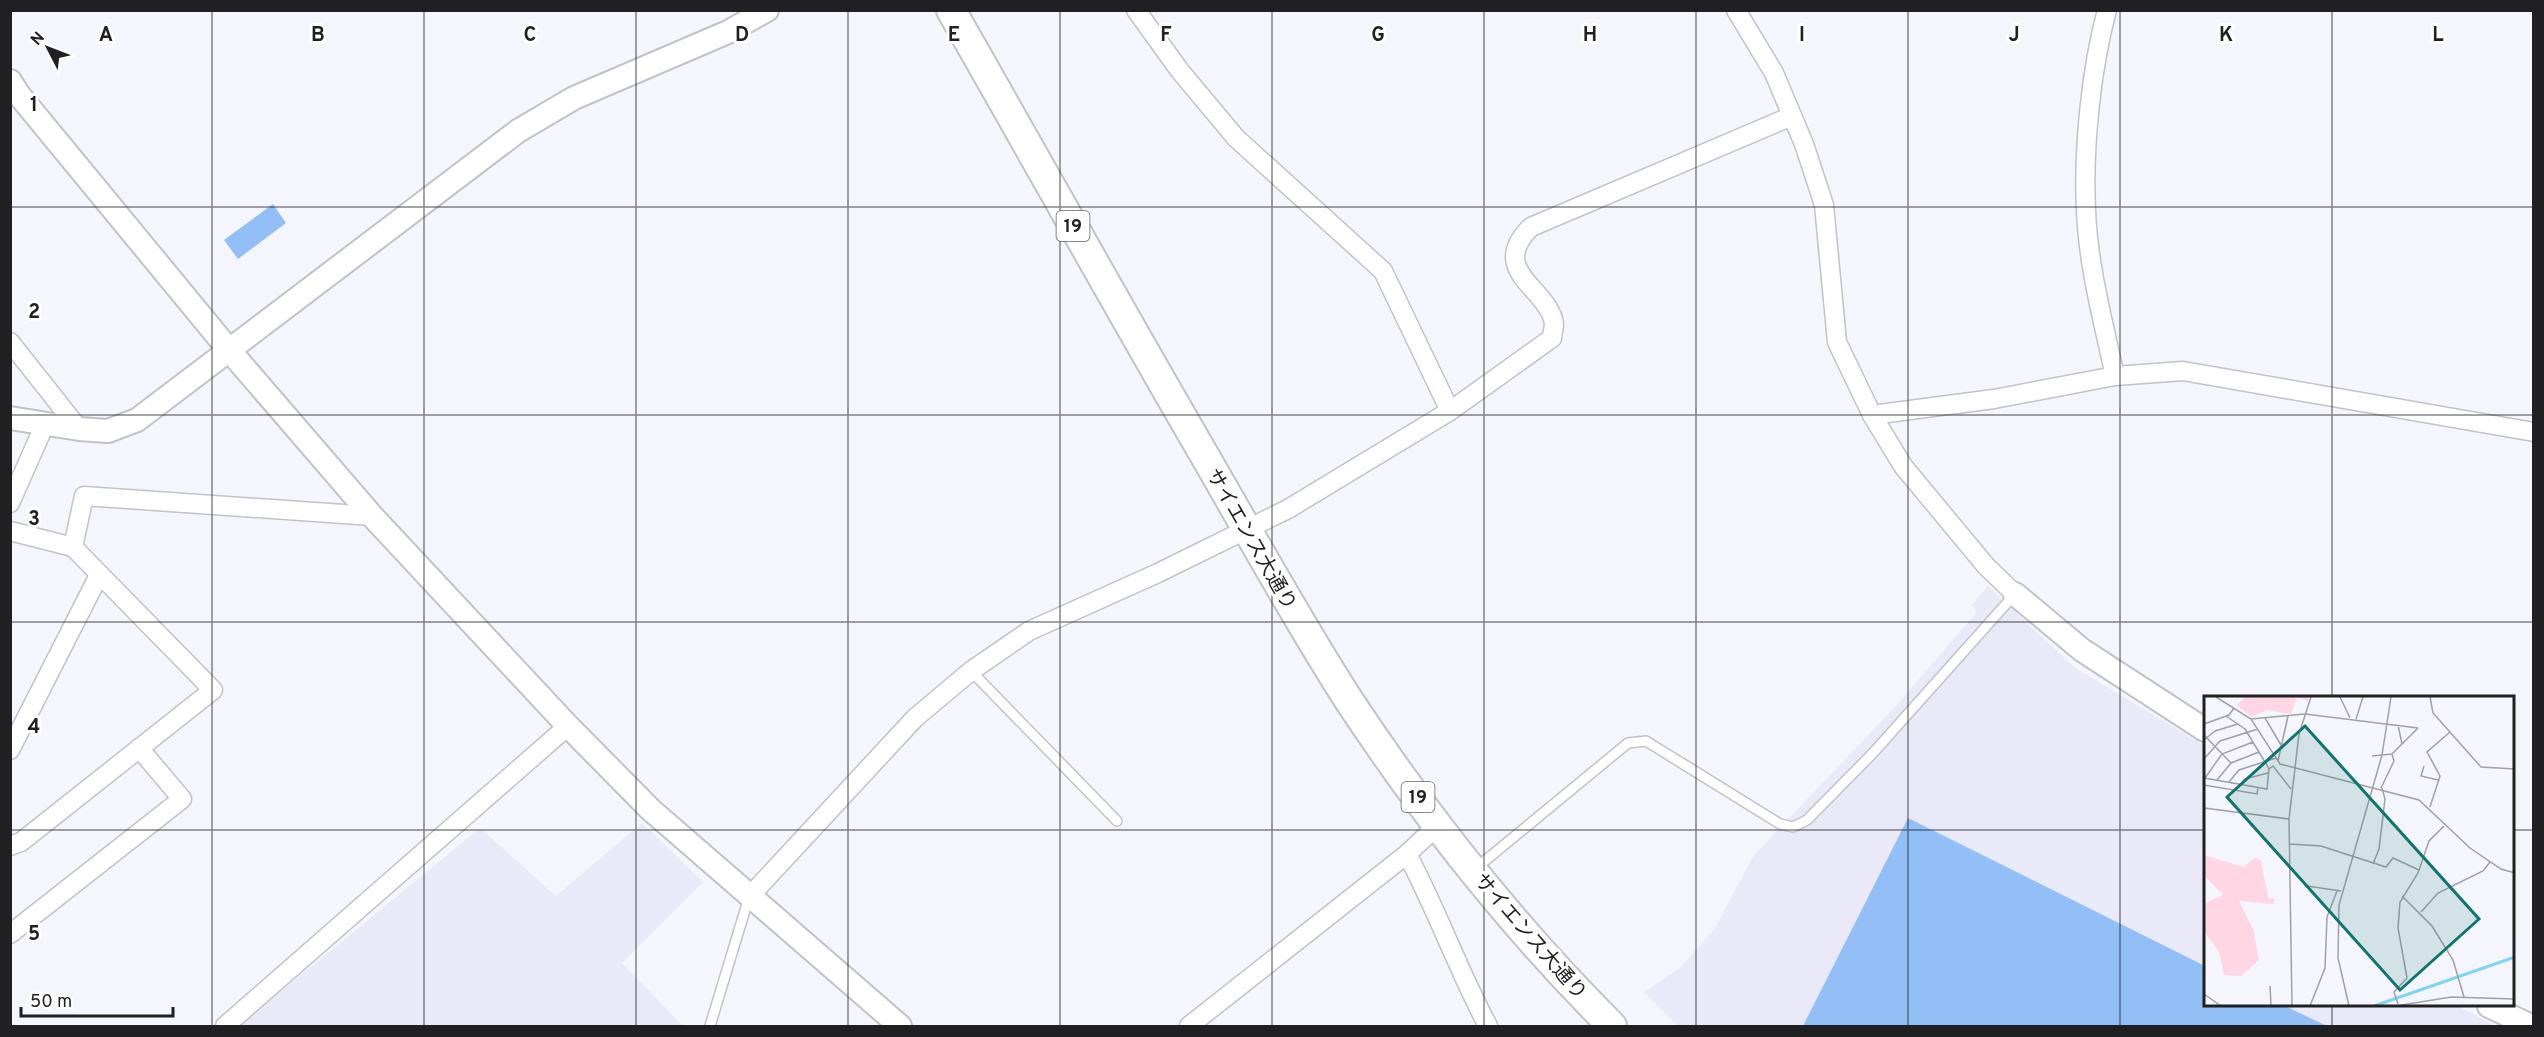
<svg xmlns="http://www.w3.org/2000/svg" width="2544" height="1037" font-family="Overpass,'Noto Sans JP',sans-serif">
	<rect width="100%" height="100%" fill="#f5f5fd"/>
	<g fill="#e9e9f8">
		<path d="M1988,586L2074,667L2205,746V1006H2457L2496,1026H1678L1644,992L1679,969L1715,928L1754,855L1895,707L1977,612L1972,605Z"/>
		<path d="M642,823L703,882L622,963L683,1026H239L480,828L556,896Z"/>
	</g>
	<g fill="#91bff6">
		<path d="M273,204L286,223L238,259L224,240Z"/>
		<path d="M1908,818L2205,966V1006H2285L2327,1026H1803Z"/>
	</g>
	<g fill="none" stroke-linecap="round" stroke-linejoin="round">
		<defs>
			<g id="service">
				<path d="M971,671L1117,821"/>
				<path d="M1475,869L1628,743L1646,741L1780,824L1793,827L1807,820L1873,753L2015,594"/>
				<path d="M710,1026L749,897"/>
			</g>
			<g id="minor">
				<path d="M1136,10L1180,71L1236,138L1383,271L1450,411"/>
				<path d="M1736,10L1774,73L1804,144L1824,205L1837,342L1872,415L1903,466L1986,566L2015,594"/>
				<path d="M2107,10C2091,69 2083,149 2086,210C2088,265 2103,321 2115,376"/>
				<path d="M10,342L79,429"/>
				<path d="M1872,415L1994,399L2115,376L2183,371L2534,432"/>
				<path d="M10,503L45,424"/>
				<path d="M10,531L73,547L213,690L21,842L10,846"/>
				<path d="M73,547L84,496L372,516"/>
				<path d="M10,750L99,575"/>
				<path d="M1407,854C1437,910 1458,970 1488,1026"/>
				<path d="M749,897L915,718L971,671L1029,631L1158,573L1288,509L1450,411L1552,338C1552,334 1554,328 1554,324C1550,289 1486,271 1531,227L1792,116"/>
				<path d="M10,934L182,799L139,748"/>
				<path d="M225,1026L568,726"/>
				<path d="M1189,1026L1407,854L1438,825"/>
			</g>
			<g id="tertiary">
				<path d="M10,81L19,95L229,350L372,516L568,726L651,810L900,1026"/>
				<path d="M10,418L79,429L108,431L137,420L518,131L574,98L728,32L767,10"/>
				<path d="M2015,594L2082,650L2205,730"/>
				<path d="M2489,1006L2531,1026"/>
			</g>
			<path id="primary" d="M951,10C1035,157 1117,305 1202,451C1250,534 1296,618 1348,699C1425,816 1513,927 1612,1026"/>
		</defs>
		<use href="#service" stroke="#c2c2c9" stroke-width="12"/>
		<use href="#minor" stroke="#c2c2c9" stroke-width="21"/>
		<use href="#tertiary" stroke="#c2c2c9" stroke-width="26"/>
		<use href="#primary" stroke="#c2c2c9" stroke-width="32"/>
		<use href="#service" stroke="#fff" stroke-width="9"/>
		<use href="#minor" stroke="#fff" stroke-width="18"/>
		<use href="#tertiary" stroke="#fff" stroke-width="22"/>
		<use href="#primary" stroke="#fff" stroke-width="28"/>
	</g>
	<path fill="none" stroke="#202023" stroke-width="1.5" stroke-opacity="0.55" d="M212,10V1026M424,10V1026M636,10V1026M848,10V1026M1060,10V1026M1272,10V1026M1484,10V1026M1696,10V1026M1908,10V1026M2120,10V1026M2332,10V698M10,207H2534M10,415H2534M10,622H2534M10,830H2205M2512,830H2534M2332,1006V1026"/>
	<g text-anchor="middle" stroke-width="6" stroke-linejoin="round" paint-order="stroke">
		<g fill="#fff" stroke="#636365" stroke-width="1.5">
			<rect x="1056.5" y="211" width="33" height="30" rx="4.5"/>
			<rect x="1401.5" y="782" width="33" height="30" rx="4.5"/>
		</g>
		<g font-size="18" font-weight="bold" fill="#202023">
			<text x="1073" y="232">19</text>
			<text x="1418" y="803">19</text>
		</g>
		<g font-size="20" fill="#202023" stroke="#fff">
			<text transform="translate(1252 539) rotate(60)" y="7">サイエンス大通り</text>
			<text transform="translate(1531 936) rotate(49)" y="7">サイエンス大通り</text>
		</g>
	</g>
	<g transform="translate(2204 696)">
		<rect width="310" height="310" fill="#f5f5fd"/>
		<path d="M41,1H105L104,5L93,2L87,18L63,14L48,21L33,9ZM0,159L40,171L50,162L57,164L64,202L71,203L69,208L35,205L49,233L55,264L37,280L20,279L15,256L0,235V208L19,199L0,179Z" fill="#fed6e4"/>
		<path fill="none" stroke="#7ed6f0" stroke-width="3" d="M170,310L311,261"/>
		<path fill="none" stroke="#a0a0a6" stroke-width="1.5" d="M12,1L47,23L76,68L215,104L266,152L297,173L311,177M136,1L146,22M226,1L229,17L277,71L311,73M61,22L77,49M47,23L101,18L214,32M152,23L159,1M0,28L25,19L30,12M194,29L198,48M0,39L27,67M0,44L11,35L34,28M168,60L188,58M0,63L16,45L54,33M74,65L84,20M220,70L217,80L234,84M65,73L69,70L87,93M0,82L63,93L65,73L61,66L41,33L22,20M1,82L18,58L49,46M13,84L27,67L55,56M25,86L35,74L72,62M37,88L41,83L64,77M0,89L53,98L54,92M177,92L190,65L188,58L214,32M226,111L236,80L223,56L246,36M0,112L85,123M85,148L117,150L182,171L189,162L215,174M169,168L175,153L181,103L178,92M103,190L137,195M198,200L228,230L249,264L260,301M217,216L234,197L279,175L286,166M66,290L67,310M0,298L17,310M194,308L190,296L203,282L194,232L196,206L214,177L225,145L240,130M88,310L85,123L95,38L107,1M106,310L121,272L123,221L133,195M145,310L134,262L135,209L178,59L187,1M192,310L247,301L311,303"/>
		<path fill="#0f766e" fill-opacity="0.15" stroke="#0f766e" stroke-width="3" d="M101,30L275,223L196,294L23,101Z"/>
		<rect width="310" height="310" fill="none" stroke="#202023" stroke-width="3"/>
	</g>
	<g font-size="20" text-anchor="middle" font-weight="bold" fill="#202023" stroke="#fff" stroke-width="6" stroke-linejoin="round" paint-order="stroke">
		<text x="106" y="41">A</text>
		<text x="318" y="41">B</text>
		<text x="530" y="41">C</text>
		<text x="742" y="41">D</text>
		<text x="954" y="41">E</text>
		<text x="1166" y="41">F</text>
		<text x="1378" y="41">G</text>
		<text x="1590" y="41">H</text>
		<text x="1802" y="41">I</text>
		<text x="2014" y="41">J</text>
		<text x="2226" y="41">K</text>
		<text x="2438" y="41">L</text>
		<text x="34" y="111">1</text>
		<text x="34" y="318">2</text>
		<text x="34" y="525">3</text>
		<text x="34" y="733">4</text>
		<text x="34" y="940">5</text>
	</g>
	<rect width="2544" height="1037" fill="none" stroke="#202023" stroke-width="24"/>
	<g transform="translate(48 48) rotate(312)" stroke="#ffffff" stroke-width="4.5" paint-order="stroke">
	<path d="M0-4.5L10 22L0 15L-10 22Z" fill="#202023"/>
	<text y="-9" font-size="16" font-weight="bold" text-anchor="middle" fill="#202023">N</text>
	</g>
	<path d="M21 1007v9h152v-9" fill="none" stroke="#202023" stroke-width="3"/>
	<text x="30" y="1007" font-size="18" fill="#202023" stroke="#ffffff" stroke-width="4.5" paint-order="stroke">50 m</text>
</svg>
